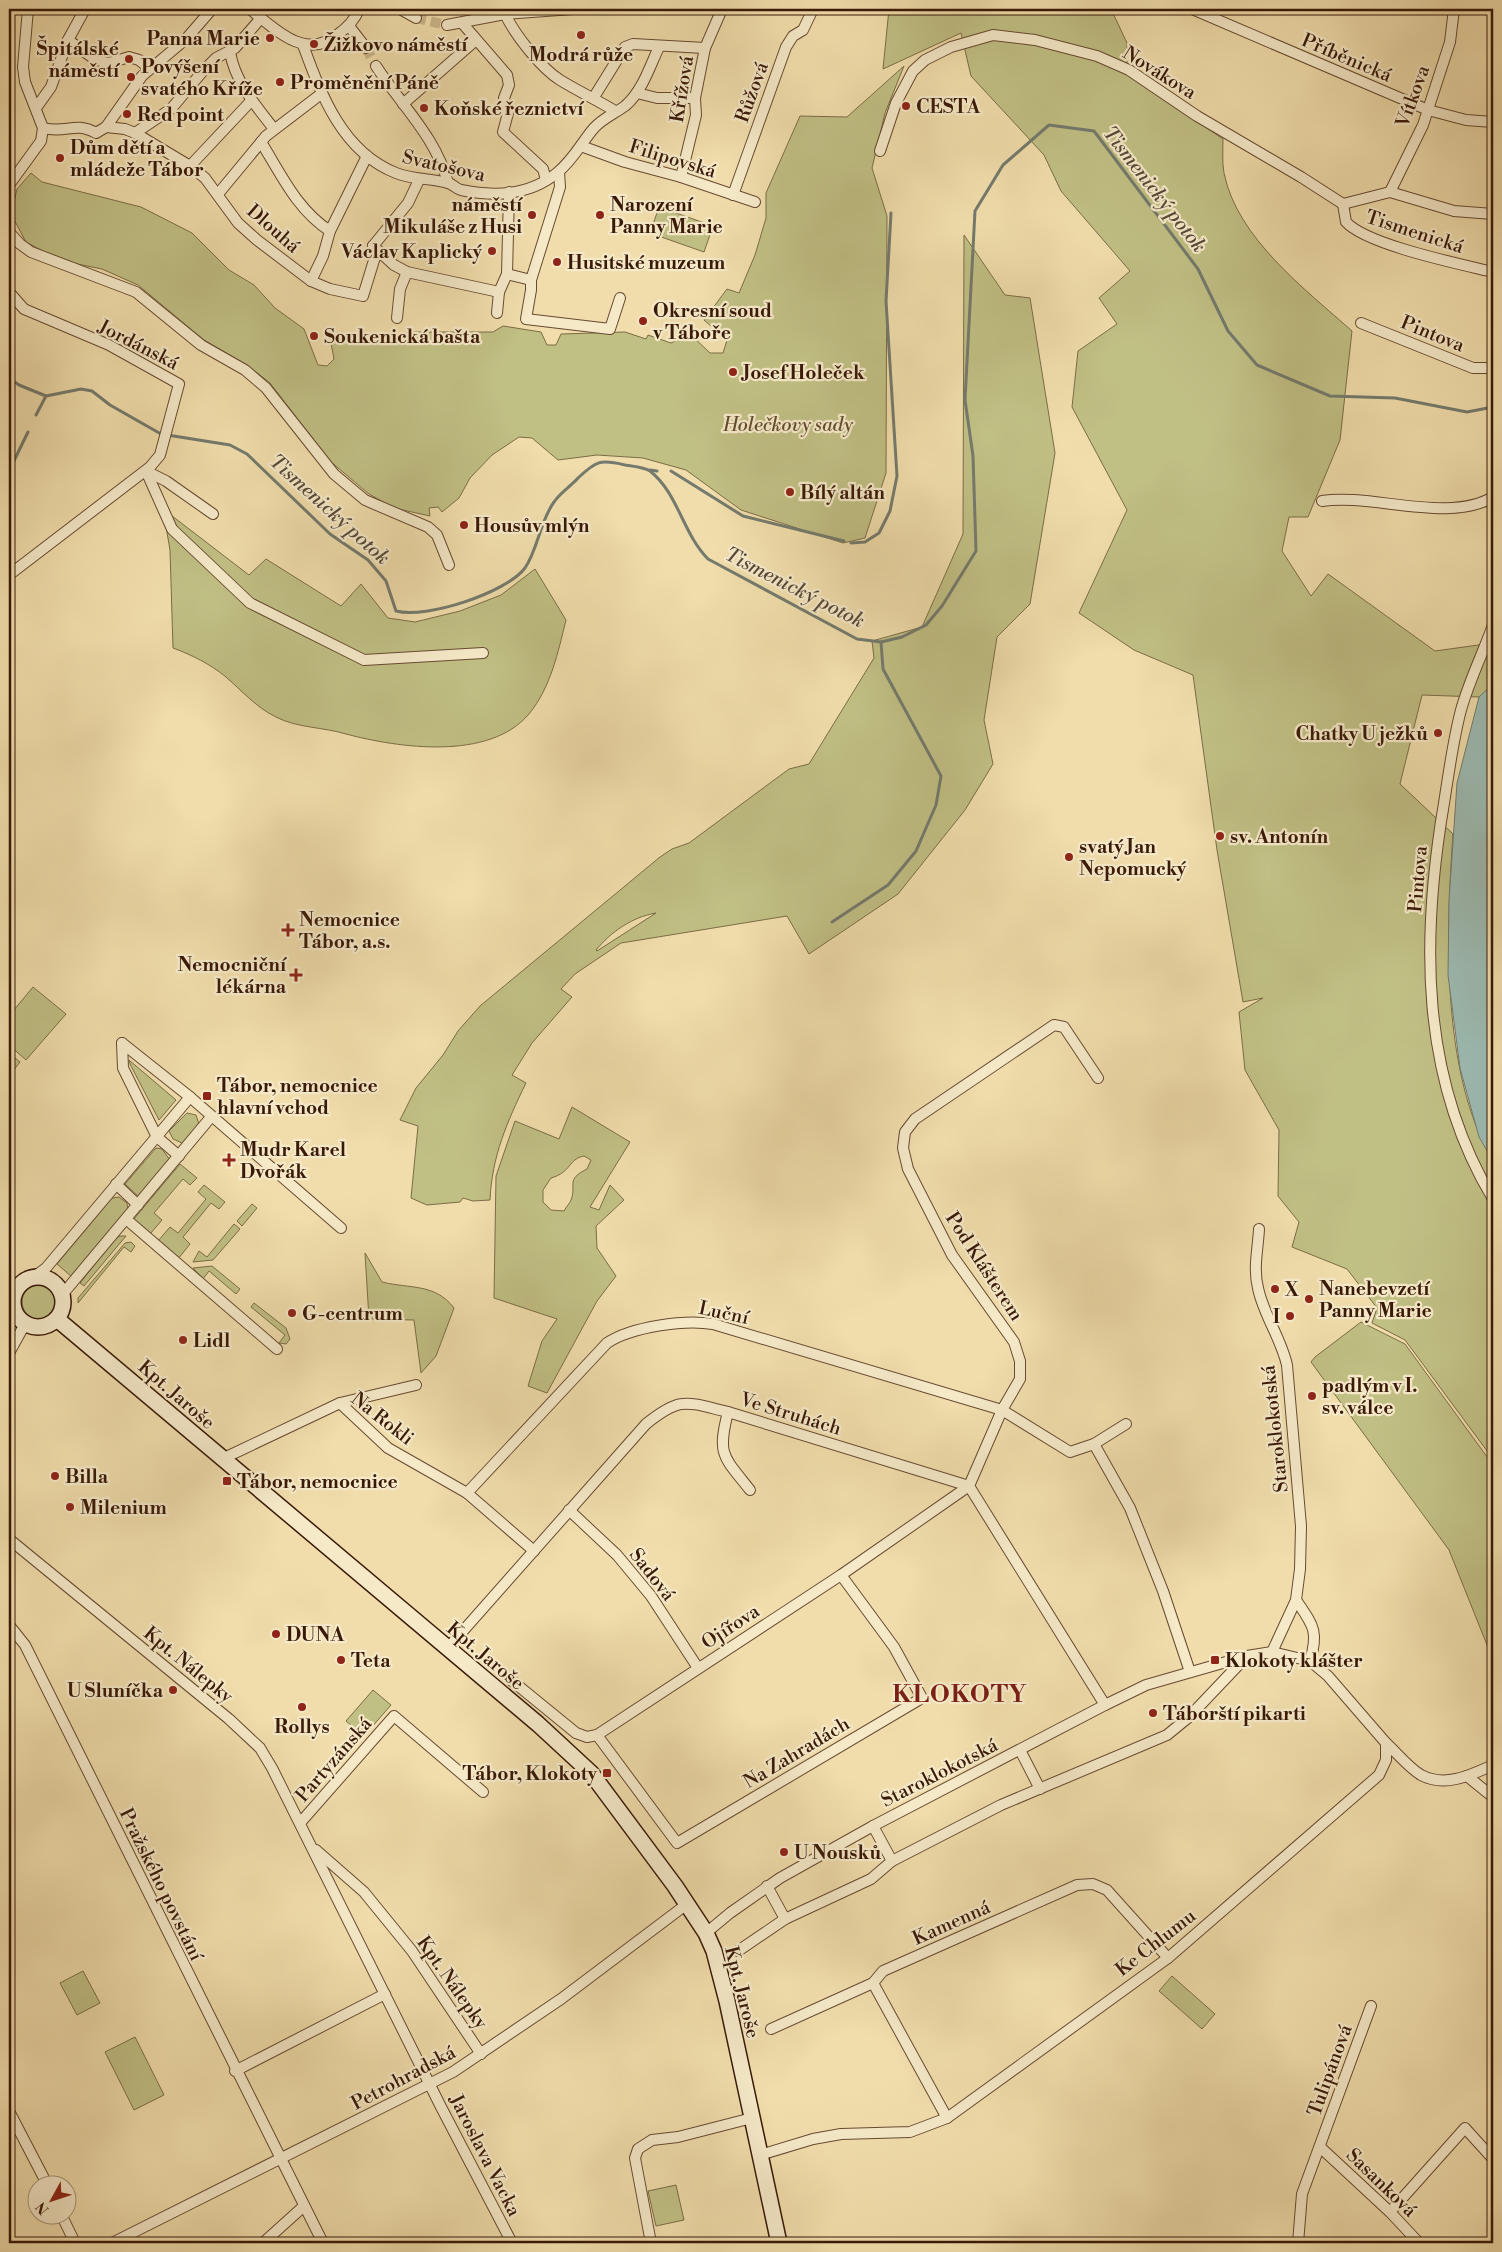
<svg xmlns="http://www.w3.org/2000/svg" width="1502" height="2252" font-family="'Libre Bodoni',serif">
	<rect width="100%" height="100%" fill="#f0ddab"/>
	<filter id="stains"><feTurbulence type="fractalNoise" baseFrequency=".004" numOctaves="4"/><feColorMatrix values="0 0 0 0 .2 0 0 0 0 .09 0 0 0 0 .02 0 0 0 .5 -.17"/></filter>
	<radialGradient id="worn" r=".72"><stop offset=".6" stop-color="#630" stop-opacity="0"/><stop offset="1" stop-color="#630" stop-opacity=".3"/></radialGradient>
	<g fill="#c0bf84" stroke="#7c6c46" fill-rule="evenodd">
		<path d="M889,9H1111L1127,43V73L1223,139C1223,150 1222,162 1224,173C1237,238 1306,290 1352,331L1340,440L1308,517H1289L1282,551L1311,596L1328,574L1435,651L1493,643V684L1479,697L1422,695L1400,784L1453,834C1446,934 1441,1073 1493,1161V1459L1405,1340L1372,1323L1377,1308L1347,1269L1292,1247L1299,1222L1278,1196L1279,1130L1245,1070L1239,1012L1263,998L1243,1002L1217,850L1193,675L1134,650L1079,613L1127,510L1072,407L1078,351L1117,324L1099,298L1130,271L1061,191L1044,155L971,76L961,33L883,69Z"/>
		<path d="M904,66L885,113L872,168L887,216L886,473L865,538L843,543L741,510L686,470L643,458L597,455L558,460L532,438L519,437L492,455L470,478L459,498L442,512L438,507L429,508L430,516L394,508L369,494L331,462L270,383L247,365L204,340L138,285L102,269L62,261L26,242L11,214L17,189L31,173L42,182L141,207L192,233L229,270L254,285L275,308L304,329L318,365L327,366L334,359L331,343L404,336L407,332H493L503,326L541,332L547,345H556L561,334L625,332L646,339L648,335L671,343L690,334L710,353H723L727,340L704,320L727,289L739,293L755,255L766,218V193L800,116L847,117Z"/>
		<path d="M659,207L713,226L704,252L650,233Z"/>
		<path d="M964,235L1005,295L1030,298L1055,453L1030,604L997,637L984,720L993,764L965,810L898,894L809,954L787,916L621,943L575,974L561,989L572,997L532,1043L512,1075L526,1083C507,1122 492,1156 490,1200L473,1201L463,1198L460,1202L427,1205L411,1198L418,1126L400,1120L416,1088L443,1055L458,1031L480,1006L660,857L672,849L689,843L789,769L809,764L874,658L872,641L922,627L963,534ZM656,913L597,951L596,950C611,932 632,917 656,913Z"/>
		<path d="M163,509L249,575L266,559L341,606L361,584L388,618L415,622L460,611L501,595L535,569L566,620C558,652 551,687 529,714C489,761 399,748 346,734C323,727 297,728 276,717C257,708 242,691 226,677C210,664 192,655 173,648L170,550Z"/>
		<path d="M33,987L66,1014L26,1060L9,1045V1016Z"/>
		<path d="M9,1053L20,1062L9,1076Z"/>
		<path d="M129,1060L176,1100L159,1120L130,1064Z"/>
		<path d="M572,1107L630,1142L590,1207L599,1210L610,1185L624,1200L596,1226L597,1248L616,1276L597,1301L547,1393L528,1386L542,1341L557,1319L494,1298L496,1176L515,1121L559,1139ZM584,1156L591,1160L587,1169C565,1180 577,1184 571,1200C570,1203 566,1207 564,1211L551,1210L543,1202V1190L551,1178C572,1172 568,1159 584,1156Z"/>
		<path d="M187,1113L196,1115L199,1124L184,1144L173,1139L169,1131Z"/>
		<path d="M156,1148L162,1149L170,1160L139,1197L125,1184Z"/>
		<path d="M180,1164L197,1178L190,1185L183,1179L154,1213L162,1220L150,1234L133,1220Z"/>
		<path d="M204,1185L225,1202L219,1209L211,1203L183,1237L190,1244L178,1259L158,1241L170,1227L178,1233L206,1199L198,1192Z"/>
		<path d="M119,1197L127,1203L128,1211L72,1277L57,1264L112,1198Z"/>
		<path d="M252,1204L257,1208L242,1226L237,1221Z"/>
		<path d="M234,1224L240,1229L213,1260L193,1262L199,1251L207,1257Z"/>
		<path d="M120,1236H126L84,1286L80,1283L115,1239Z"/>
		<path d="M131,1242L135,1246L131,1252L124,1247L78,1303V1298L125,1243Z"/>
		<path d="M365,1253L382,1282C410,1289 435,1283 454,1308L436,1356L421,1373L414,1320L369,1319Z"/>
		<path d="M212,1266L240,1289L236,1294L209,1271L203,1279L193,1268Z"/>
		<circle cx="39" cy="1302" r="17"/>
		<path d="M254,1303L286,1328L290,1339L286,1344L279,1343L285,1335L251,1307Z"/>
		<path d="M1361,1322L1405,1344L1493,1465V1660L1449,1550L1311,1362L1315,1357Z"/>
		<path d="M373,1690L391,1705L364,1736L346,1721Z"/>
		<path d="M83,1971L100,2003L77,2015L60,1983Z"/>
		<path d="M1172,1976L1215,2014L1202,2029L1159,1991Z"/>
		<path d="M135,2037L164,2095L134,2110L105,2052Z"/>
		<path d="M676,2185L684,2220L656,2226L648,2191Z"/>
	</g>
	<path fill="#9cbab1" stroke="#747a6d" d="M1493,684V1161L1479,1137L1460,1068L1448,975L1449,900L1457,783L1479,697Z"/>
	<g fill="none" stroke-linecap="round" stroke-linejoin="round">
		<g stroke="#747a6d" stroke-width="3">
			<path d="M9,378L19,385L46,396L81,389L92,391L110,405L161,434L230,445L247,454L330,534L368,560L386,581L396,611C426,619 506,593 525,568C538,549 540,521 554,502C560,493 571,486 578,478C596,461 600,459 625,465C632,466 644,467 650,471C678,493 683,534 708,559L857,639L881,642L902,637L926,625L942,606L976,551L973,456L965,400L975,211L1003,165L1049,125L1094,131L1198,269L1228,331L1257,365L1330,396L1395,398L1467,412L1493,407"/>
			<path d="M36,415L46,396"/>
			<path d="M650,470L657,471"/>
			<path d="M9,471L28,432"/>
			<path d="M671,471L743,516L844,541"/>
			<path d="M851,543L865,542L879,533L890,511L897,476L886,301L891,213"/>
			<path d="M832,922L888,885L916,851L936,805L941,776L883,669L881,642"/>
		</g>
		<g stroke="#cbb68a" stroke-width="10" stroke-dasharray="10 5" stroke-linecap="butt">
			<path d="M416,18L447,25"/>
			<path d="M366,48L376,66"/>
		</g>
		<defs>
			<g id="street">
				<path d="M250,9C275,29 305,61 337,35C347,28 355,20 359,9"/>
				<path d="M400,9L416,18"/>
				<path d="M1192,9L1428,110L1466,120L1493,122"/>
				<path d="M505,14C515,35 541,68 560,80C578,91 597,100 615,111"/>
				<path d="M463,24L507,75L509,85L504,98L508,113L503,132L543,169L546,180"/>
				<path d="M447,25L505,14L573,9"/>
				<path d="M349,26L366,48"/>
				<path d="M68,40L96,60L109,63L129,57L139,60L149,68"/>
				<path d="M303,45C321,94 342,152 396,173C413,180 431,178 448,183C453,184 456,189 461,190C495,197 531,195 558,172C573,160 582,142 594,128C603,118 614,114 625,106C642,92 650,66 659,47"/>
				<path d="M230,52C235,82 256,106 274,129"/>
				<path d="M376,66C401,105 436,137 448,183"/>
				<path d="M637,93L657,98H695"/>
				<path d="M594,97L625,47L633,44L705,48"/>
				<path d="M403,104L476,40"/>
				<path d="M36,108L51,87L68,40L85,9"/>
				<path d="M106,127L125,129L135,133L190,166L205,178L238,223L257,240L311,281L330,289L363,296L375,257L373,246"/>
				<path d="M43,128C67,134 74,121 96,133L106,127L142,76L186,39L212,9"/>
				<path d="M135,133L171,109L203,71L216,58L235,48L261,18"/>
				<path d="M261,142C281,174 297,210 330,231"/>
				<path d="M581,146L625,162L681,177L755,202"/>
				<path d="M880,151L896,103L913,71L925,60L951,47L993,35L1035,40L1097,56L1129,70L1197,116L1301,177L1343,204"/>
				<path d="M190,166L251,101"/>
				<path d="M681,177L696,115L695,98L705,48L722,9"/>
				<path d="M9,185L41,141L43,128L25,82L23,67L28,9"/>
				<path d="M1390,192L1423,125L1450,42L1454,9"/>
				<path d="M218,194L266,136L321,94"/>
				<path d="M733,195L786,47L793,36L803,30L813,9"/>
				<path d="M1343,204L1346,222C1367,245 1460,264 1493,272"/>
				<path d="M1343,204L1390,192L1454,211L1493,214"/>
				<path d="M9,232L20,244L31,252L136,292L201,345L245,370L266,388L334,474L365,500L428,527L437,535L449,565"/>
				<path d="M373,246L394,265L407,272L499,292"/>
				<path d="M373,246L408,203L419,180"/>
				<path d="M507,274L531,280L560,187L559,172"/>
				<path d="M531,280V290L526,319L610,329L620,298"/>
				<path d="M311,281L323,256L330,231L367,156"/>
				<path d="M9,292L24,309L109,345L179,384L160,455L150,467L9,575"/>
				<path d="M497,313L499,292L507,274L509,192"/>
				<path d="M397,318L400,289L407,272"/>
				<path d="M1361,323L1473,368H1493"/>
				<path d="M146,471L172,529L250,603L364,660L483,653"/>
				<path d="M146,471L166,481L213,514"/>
				<path d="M1322,501C1371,493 1448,524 1493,497"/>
				<path d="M1493,625C1483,653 1469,681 1461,710C1453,740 1449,772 1444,803C1421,939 1420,1078 1493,1199"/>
				<path d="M122,1043L190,1097L341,1228"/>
				<path d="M122,1043L123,1068L157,1137L179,1156"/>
				<path d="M116,1184L138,1205"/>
				<path d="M126,1219L277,1349"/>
				<path d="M1259,1229C1258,1249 1253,1268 1258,1288C1263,1314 1281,1338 1287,1365L1301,1526L1300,1569L1296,1600L1272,1652"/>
				<path d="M35,1276L46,1268L190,1097"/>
				<path d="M62,1295L211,1117"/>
				<path d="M9,1353L25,1324"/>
				<path d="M340,1403L388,1448L467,1493L534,1551"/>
				<path d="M728,1412C717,1455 723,1456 750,1490"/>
				<path d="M1094,1444L1126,1424"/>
				<path d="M222,1459L340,1403L416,1385"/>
				<path d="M969,1486L1002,1410L1020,1379V1361L1014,1342L952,1255L908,1169L903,1148L905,1132L915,1119L1054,1025L1064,1027L1098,1078"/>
				<path d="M467,1493L607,1343C631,1327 685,1319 713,1324L1002,1410L1070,1452L1094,1444L1130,1508L1163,1591L1190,1672"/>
				<path d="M569,1510L617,1555L651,1596L698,1668"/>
				<path d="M9,1539L229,1719L260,1748L272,1768L441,2107L512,2243"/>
				<path d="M1296,1600C1313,1625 1319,1631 1310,1661"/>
				<path d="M9,1625L25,1645L323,2243"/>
				<path d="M447,1649L646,1424C681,1396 686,1402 728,1412L969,1486L1105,1705"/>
				<path d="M511,1680L576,1733L587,1737L597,1735L841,1575L969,1486"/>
				<path d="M597,1735L677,1843L922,1698L894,1647L841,1575"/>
				<path d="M1386,1743C1397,1753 1409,1768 1421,1775C1445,1788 1471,1775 1493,1765"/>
				<path d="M1020,1750L1040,1789"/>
				<path d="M1467,1776L1493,1797"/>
				<path d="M300,1823L394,1716L483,1792"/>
				<path d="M873,1826L892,1861"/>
				<path d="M316,1850L364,1892L412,1951L481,2054"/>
				<path d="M767,1886L785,1919"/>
				<path d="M706,1933L730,1913L780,1878L873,1826L1105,1705L1146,1685L1247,1656L1272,1652L1310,1661L1328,1676L1386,1743V1760L1379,1775L1168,1958L947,2118L910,2132L841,2134L813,2139L760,2155"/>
				<path d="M738,1951L785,1919L871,1879L892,1861L1001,1805L1167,1735L1189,1717L1246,1657"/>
				<path d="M771,2029L873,1983"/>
				<path d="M235,2071L385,1994"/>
				<path d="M9,2111L47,2184"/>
				<path d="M947,2118L873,1983L883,1971L1077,1885L1093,1884L1107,1890L1168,1958"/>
				<path d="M1320,2147L1390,2212L1419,2243"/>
				<path d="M1390,2212L1465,2128L1493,2159"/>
				<path d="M61,2214L75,2243"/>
				<path d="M112,2243L453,2072L561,1999L687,1904"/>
				<path d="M263,2243L304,2206"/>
				<path d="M651,2243L635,2158L638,2149L652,2140L678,2137L752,2118"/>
				<path d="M1298,2243L1302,2194L1371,2006"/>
			</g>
			<g id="secondary">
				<circle cx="38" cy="1302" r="25"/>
				<path d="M57,1319L538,1724L591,1773L675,1886L706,1933L714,1951L727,2001L779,2243"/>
			</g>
		</defs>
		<use href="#street" stroke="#674a31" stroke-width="12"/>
		<use href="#secondary" stroke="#391908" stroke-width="18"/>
		<use href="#street" stroke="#f5e9c8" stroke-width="10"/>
		<use href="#secondary" stroke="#f5e9c8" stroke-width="15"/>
	</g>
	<g fill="#8f2418" stroke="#f5e9c8" stroke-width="2">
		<circle cx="581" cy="35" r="5"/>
		<circle cx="270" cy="38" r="5"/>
		<circle cx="314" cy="44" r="5"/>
		<circle cx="129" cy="59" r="5"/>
		<circle cx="131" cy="77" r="5"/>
		<circle cx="280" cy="82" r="5"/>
		<circle cx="906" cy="106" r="5"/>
		<circle cx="424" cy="108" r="5"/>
		<circle cx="127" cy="114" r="5"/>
		<circle cx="60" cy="158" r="5"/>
		<circle cx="532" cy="215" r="5"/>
		<circle cx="600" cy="215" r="5"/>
		<circle cx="492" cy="251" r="5"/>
		<circle cx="557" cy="262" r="5"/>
		<circle cx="643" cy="321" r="5"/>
		<circle cx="314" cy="336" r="5"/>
		<circle cx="733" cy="372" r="5"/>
		<circle cx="790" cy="492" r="5"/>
		<circle cx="464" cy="525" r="5"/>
		<circle cx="1438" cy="733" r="5"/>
		<circle cx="1220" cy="836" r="5"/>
		<circle cx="1069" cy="857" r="5"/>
		<path d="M285.5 922.5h5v5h5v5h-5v5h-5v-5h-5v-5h5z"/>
		<path d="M293.5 967.5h5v5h5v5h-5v5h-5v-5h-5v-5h5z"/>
		<rect x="202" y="1091" width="10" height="10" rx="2.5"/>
		<path d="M226.5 1152.5h5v5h5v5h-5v5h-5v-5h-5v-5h5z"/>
		<circle cx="1275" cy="1289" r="5"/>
		<circle cx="1309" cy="1299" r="5"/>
		<circle cx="292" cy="1313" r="5"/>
		<circle cx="1290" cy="1316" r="5"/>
		<circle cx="183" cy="1340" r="5"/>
		<circle cx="1312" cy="1396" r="5"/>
		<circle cx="55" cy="1476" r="5"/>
		<rect x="222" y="1476" width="10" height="10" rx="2.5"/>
		<circle cx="70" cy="1507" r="5"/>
		<circle cx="276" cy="1634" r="5"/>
		<circle cx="341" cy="1660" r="5"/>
		<rect x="1210" y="1655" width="10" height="10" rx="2.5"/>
		<circle cx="173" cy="1690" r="5"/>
		<circle cx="302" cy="1707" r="5"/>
		<circle cx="1153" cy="1713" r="5"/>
		<rect x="602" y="1768" width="10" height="10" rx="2.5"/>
		<circle cx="784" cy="1852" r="5"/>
	</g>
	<g text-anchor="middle" stroke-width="4.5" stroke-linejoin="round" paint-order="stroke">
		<g font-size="19" font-weight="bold" fill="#391908" stroke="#f5e9c8" text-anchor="start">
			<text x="260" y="45" text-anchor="end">Panna Marie</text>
			<text x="324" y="51">Žižkovo náměstí</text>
			<text x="119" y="55" text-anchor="end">Špitálské<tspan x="119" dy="22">náměstí</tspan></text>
			<text x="581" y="61" text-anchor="middle">Modrá růže</text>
			<text x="141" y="73">Povýšení<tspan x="141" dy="22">svatého Kříže</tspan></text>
			<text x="290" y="89">Proměnění Páně</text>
			<text x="916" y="113">CESTA</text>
			<text x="434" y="115">Koňské řeznictví</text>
			<text x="137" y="121">Red point</text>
			<text x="70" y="154">Dům dětí a<tspan x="70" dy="22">mládeže Tábor</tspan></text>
			<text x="522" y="211" text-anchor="end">náměstí<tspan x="522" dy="22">Mikuláše z Husi</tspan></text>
			<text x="610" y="211">Narození<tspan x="610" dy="22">Panny Marie</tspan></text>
			<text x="482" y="258" text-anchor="end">Václav Kaplický</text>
			<text x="567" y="269">Husitské muzeum</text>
			<text x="653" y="317">Okresní soud<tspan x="653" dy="22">v Táboře</tspan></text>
			<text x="324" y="343">Soukenická bašta</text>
			<text x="743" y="379">Josef Holeček</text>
			<text x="800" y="499">Bílý altán</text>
			<text x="474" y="532">Housův mlýn</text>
			<text x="1428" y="740" text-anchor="end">Chatky U ježků</text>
			<text x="1230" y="843">sv. Antonín</text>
			<text x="1079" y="853">svatý Jan<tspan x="1079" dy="22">Nepomucký</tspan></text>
			<text x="299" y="926">Nemocnice<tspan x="299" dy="22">Tábor, a.s.</tspan></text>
			<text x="286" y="971" text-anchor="end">Nemocniční<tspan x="286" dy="22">lékárna</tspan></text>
			<text x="217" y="1092">Tábor, nemocnice<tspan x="217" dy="22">hlavní vchod</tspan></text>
			<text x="240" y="1156">Mudr Karel<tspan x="240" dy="22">Dvořák</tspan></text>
			<text x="1319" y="1295">Nanebevzetí<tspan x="1319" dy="22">Panny Marie</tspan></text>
			<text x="1285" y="1296">X</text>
			<text x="302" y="1320">G-centrum</text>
			<text x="1280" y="1323" text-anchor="end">I</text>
			<text x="193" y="1347">Lidl</text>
			<text x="1322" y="1392">padlým v I.<tspan x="1322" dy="22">sv. válce</tspan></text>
			<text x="65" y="1483">Billa</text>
			<text x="237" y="1488">Tábor, nemocnice</text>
			<text x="80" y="1514">Milenium</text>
			<text x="286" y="1641">DUNA</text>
			<text x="351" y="1667">Teta</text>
			<text x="1225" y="1667">Klokoty klášter</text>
			<text x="163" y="1697" text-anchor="end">U Sluníčka</text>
			<text x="1163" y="1720">Táborští pikarti</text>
			<text x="302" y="1733" text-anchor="middle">Rollys</text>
			<text x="597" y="1780" text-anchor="end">Tábor, Klokoty</text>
			<text x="794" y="1859">U Nousků</text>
		</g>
		<g font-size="19" fill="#391908" stroke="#f5e9c8">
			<text transform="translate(1347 57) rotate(23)" y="7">Příběnická</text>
			<text transform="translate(1160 72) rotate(32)" y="7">Novákova</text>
			<text transform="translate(681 89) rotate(-81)" y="7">Křížová</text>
			<text transform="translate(751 92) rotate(-70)" y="7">Růžová</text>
			<text transform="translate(1412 96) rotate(-70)" y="7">Vítkova</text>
			<text transform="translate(673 158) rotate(17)" y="7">Filipovská</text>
			<text transform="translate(444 165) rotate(13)" y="7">Svatošova</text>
			<text transform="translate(274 228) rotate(41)" y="7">Dlouhá</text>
			<text transform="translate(1415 231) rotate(18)" y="7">Tismenická</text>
			<text transform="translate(1433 333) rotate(22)" y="7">Pintova</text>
			<text transform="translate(139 344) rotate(27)" y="7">Jordánská</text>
			<text transform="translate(1417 879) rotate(-85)" y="7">Pintova</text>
			<text transform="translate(985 1266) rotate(57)" y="7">Pod Klášterem</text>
			<text transform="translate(724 1312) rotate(12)" y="7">Luční</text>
			<text transform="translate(177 1394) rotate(41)" y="7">Kpt. Jaroše</text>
			<text transform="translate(791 1413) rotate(17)" y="7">Ve Struhách</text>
			<text transform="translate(383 1418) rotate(38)" y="7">Na Rokli</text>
			<text transform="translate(1274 1429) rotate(-96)" y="7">Staroklokotská</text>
			<text transform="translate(653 1574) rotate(52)" y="7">Sadová</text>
			<text transform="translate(730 1626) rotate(-33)" y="7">Ojířova</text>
			<text transform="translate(486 1655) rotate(40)" y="7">Kpt. Jaroše</text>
			<text transform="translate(189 1664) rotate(39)" y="7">Kpt. Nálepky</text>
			<text transform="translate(796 1752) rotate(-31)" y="7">Na Zahradách</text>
			<text transform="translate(333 1759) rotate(-49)" y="7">Partyzánská</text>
			<text transform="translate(939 1772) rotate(-27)" y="7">Staroklokotská</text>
			<text transform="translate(162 1884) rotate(64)" y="7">Pražského povstání</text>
			<text transform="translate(951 1922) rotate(-24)" y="7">Kamenná</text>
			<text transform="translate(1155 1942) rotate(-38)" y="7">Ke Chlumu</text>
			<text transform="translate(453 1982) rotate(55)" y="7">Kpt. Nálepky</text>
			<text transform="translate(743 1992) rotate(76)" y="7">Kpt. Jaroše</text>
			<text transform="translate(1329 2070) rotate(-70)" y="7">Tulipánová</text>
			<text transform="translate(403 2077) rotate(-28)" y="7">Petrohradská</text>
			<text transform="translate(486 2155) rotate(63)" y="7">Jaroslava Vacka</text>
			<text transform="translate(1382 2182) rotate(44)" y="7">Sasanková</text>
		</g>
		<g font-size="19" font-style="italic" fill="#624b2d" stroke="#f5e9c8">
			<text x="788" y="431">Holečkovy sady</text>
		</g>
		<g font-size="20" font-style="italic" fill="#57493b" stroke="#f5e9c8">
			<text transform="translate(1155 189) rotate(52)" y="7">Tismenický potok</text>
			<text transform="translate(330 509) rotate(42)" y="7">Tismenický potok</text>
			<text transform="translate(795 587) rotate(27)" y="7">Tismenický potok</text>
		</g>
		<g font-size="24" font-weight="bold" letter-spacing="1" fill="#7a1f14" stroke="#f5e9c8">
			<text x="960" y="1702">KLOKOTY</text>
		</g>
	</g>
	<rect width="1502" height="2252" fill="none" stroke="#f0ddab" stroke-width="30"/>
	<rect x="10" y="10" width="1482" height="2232" fill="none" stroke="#391908" stroke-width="2.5"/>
	<rect x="15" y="15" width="1472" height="2222" fill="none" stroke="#391908"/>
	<g transform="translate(52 2200) rotate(230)"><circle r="24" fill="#f5e9c8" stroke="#aa967b"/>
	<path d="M0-4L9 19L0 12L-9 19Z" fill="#8f2418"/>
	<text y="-8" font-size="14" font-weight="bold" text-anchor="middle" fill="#391908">N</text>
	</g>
	<rect width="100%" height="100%" filter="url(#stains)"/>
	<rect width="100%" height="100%" fill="url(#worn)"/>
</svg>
